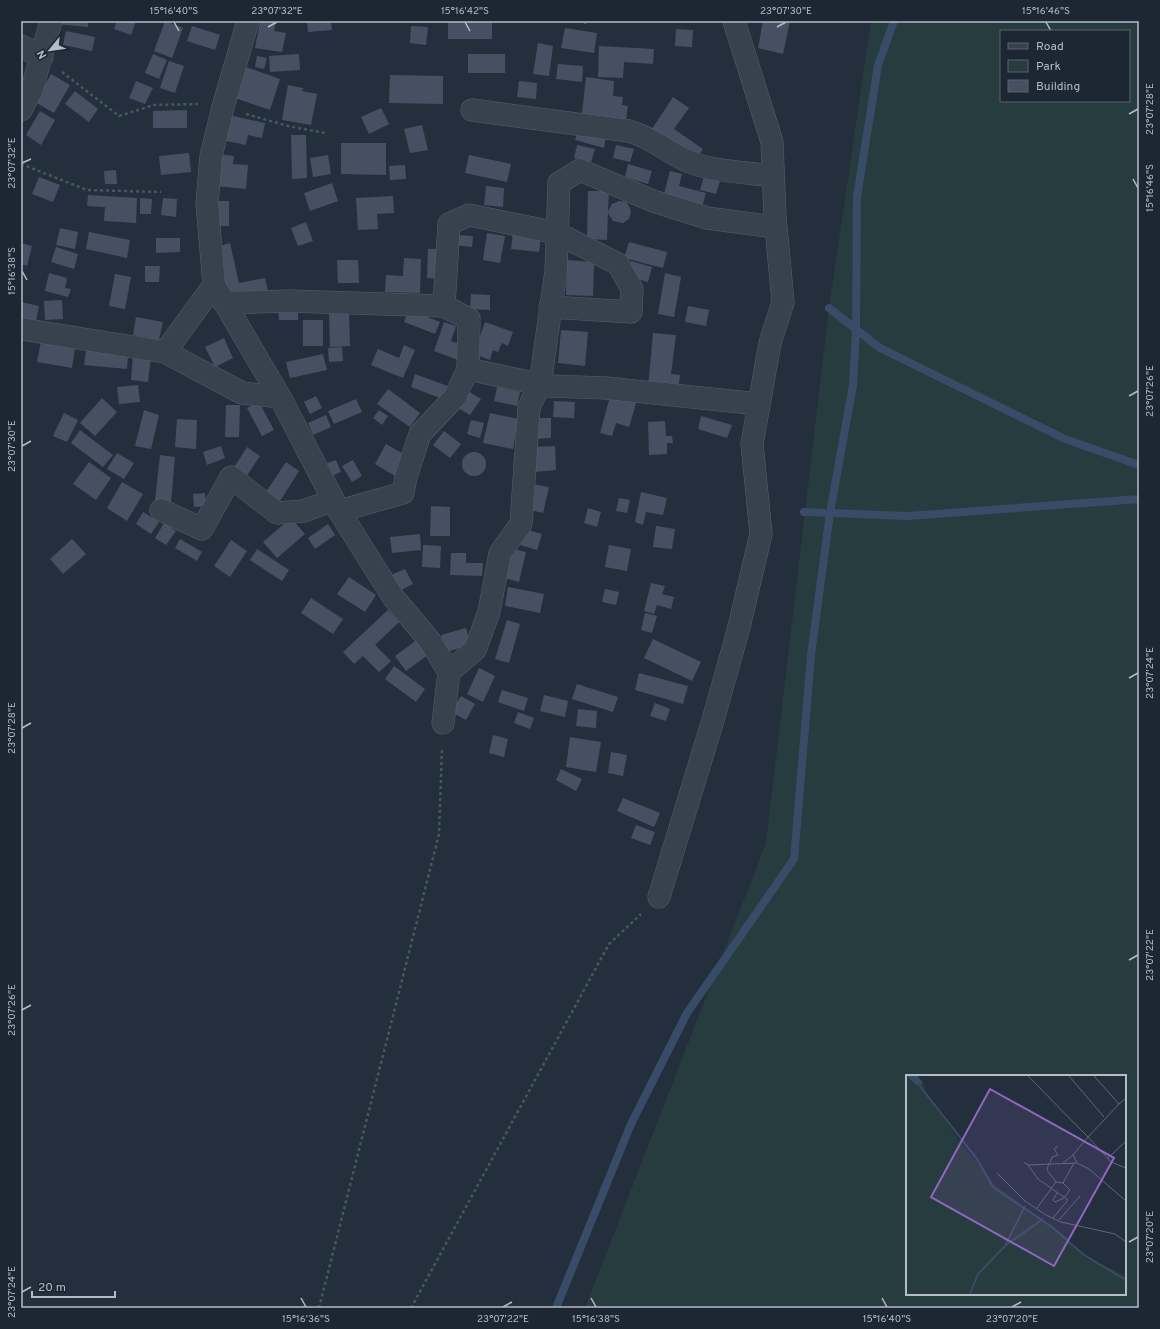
<svg xmlns="http://www.w3.org/2000/svg" width="1160" height="1329" font-family="Overpass,sans-serif">
	<rect width="100%" height="100%" fill="#242f3e"/>
	<path fill="#263c3f" fill-rule="evenodd" d="M871,21H1139V1308H585L766,843L829,308ZM1001,31H1129V101H1001ZM907,1076H1125V1294H907Z"/>
	<g fill="none" stroke-linecap="round" stroke-linejoin="round">
		<g stroke="#394c67" stroke-width="8">
			<path d="M829,308L880,348L1065,439L1139,465"/>
			<path d="M804,512L908,516L1139,499"/>
			<path d="M556,1308L631,1124L687,1013L794,859L811,655L830,513L853,385L856,329L857,197L878,65L894,21"/>
		</g>
	</g>
	<g fill="#455162">
		<path d="M58,21H88V27L58,24Z"/>
		<path d="M117,21H136L131,35L114,29Z"/>
		<path d="M165,21L183,28L172,58L154,51Z"/>
		<path d="M260,21H276L274,31L286,33L282,52L255,48Z"/>
		<path d="M307,21H331L332,30L308,32Z"/>
		<rect x="448" y="21" width="44" height="18"/>
		<path d="M763,21H790L783,54L758,48Z"/>
		<path d="M192,26L220,35L215,50L187,41Z"/>
		<path d="M411,26L428,27L426,45L410,43Z"/>
		<path d="M565,28L597,33L594,53L561,48Z"/>
		<path d="M676,29L693,30L692,47L675,46Z"/>
		<path d="M66,31L95,37L92,51L63,45Z"/>
		<path d="M538,43L553,46L549,76L533,74Z"/>
		<path d="M599,46L654,49L653,64L624,62L623,78L598,77Z"/>
		<path d="M153,54L167,60L159,79L145,73Z"/>
		<path d="M299,54L300,70L270,72L269,56Z"/>
		<rect x="468" y="54" width="37" height="19"/>
		<path d="M257,56L267,58L264,69L255,67Z"/>
		<path d="M169,61L184,66L175,93L160,88Z"/>
		<path d="M558,64L583,66L582,82L556,79Z"/>
		<path d="M246,67L280,79L270,110L235,98Z"/>
		<path d="M51,74L70,85L54,113L35,102Z"/>
		<path d="M390,75L443,76V104L389,103Z"/>
		<path d="M586,77L614,81L613,96L623,97L622,105L628,106L625,127L581,122Z"/>
		<path d="M136,81L153,88L145,104L129,98Z"/>
		<path d="M519,81L537,83L536,99L517,97Z"/>
		<path d="M288,85L303,88L302,91L317,94L311,125L282,120Z"/>
		<path d="M75,91L98,109L89,122L65,104Z"/>
		<path d="M673,97L689,108L674,129L703,149L694,163L650,132Z"/>
		<path d="M381,108L389,124L369,134L361,117Z"/>
		<path d="M187,110V128H153V111Z"/>
		<path d="M40,111L55,120L41,145L26,135Z"/>
		<path d="M228,115L265,123L262,138L248,135L246,145L222,140Z"/>
		<path d="M422,125L428,150L410,153L404,129Z"/>
		<path d="M579,128L606,135L604,148L575,140Z"/>
		<path d="M291,135H306L307,178L292,179Z"/>
		<path d="M341,143H386V175L341,174Z"/>
		<path d="M577,145L595,149L591,162L574,158Z"/>
		<path d="M616,145L634,149L630,162L613,158Z"/>
		<path d="M189,153L191,172L161,175L159,156Z"/>
		<path d="M218,154L234,156L233,164L248,165L246,189L216,186Z"/>
		<path d="M328,155L331,174L313,177L310,158Z"/>
		<path d="M469,155L511,164L507,182L465,173Z"/>
		<path d="M628,164L652,171L648,184L625,177Z"/>
		<path d="M405,165L406,179L390,180L389,166Z"/>
		<path d="M116,170L117,184H105L104,171Z"/>
		<path d="M670,171L682,174L679,186L706,193L702,208L663,198Z"/>
		<path d="M705,173L721,178L716,194L700,190Z"/>
		<path d="M39,177L60,185L53,202L32,194Z"/>
		<path d="M332,183L338,201L310,211L304,193Z"/>
		<path d="M486,186L504,188L503,207L484,205Z"/>
		<path d="M588,191H609L608,211L612,204L619,201L626,202L630,208L631,212L629,219L623,223L613,221L608,213L607,240L587,239Z"/>
		<path d="M88,195L137,198L136,223L104,221L105,207L87,206Z"/>
		<path d="M393,196L394,213L377,214L378,229L358,230L356,198Z"/>
		<path d="M140,198L152,199L151,214H140Z"/>
		<path d="M163,198L177,199L176,217L161,215Z"/>
		<path d="M213,201H229V226H212Z"/>
		<path d="M306,222L313,241L298,246L291,228Z"/>
		<path d="M60,228L78,232L75,249L56,245Z"/>
		<path d="M89,232L130,240L127,258L86,249Z"/>
		<path d="M513,232L541,235L539,252L511,249Z"/>
		<path d="M487,233L505,236L500,263L483,260Z"/>
		<path d="M456,235L473,236L472,247L455,245Z"/>
		<path d="M156,238H180V252L156,253Z"/>
		<path d="M629,242L667,252L663,268L624,258Z"/>
		<path d="M21,243L32,246L27,266L21,264Z"/>
		<path d="M230,243L239,283L265,278L268,291L228,301L215,247Z"/>
		<path d="M56,247L78,254L74,269L51,262Z"/>
		<path d="M428,249H441L440,279L427,278Z"/>
		<path d="M404,258L421,259L420,293L385,292L386,275L403,276Z"/>
		<path d="M337,260H358L359,283H338Z"/>
		<path d="M567,260L594,262L593,296L566,295Z"/>
		<path d="M631,261L652,267L648,282L627,276Z"/>
		<path d="M145,266H160L159,282H145Z"/>
		<path d="M49,273L67,278L65,288L71,289L68,297L45,291Z"/>
		<path d="M665,273L681,277L674,317L658,314Z"/>
		<path d="M115,274L131,277L125,309L109,306Z"/>
		<path d="M471,294L490,295V310L470,309Z"/>
		<path d="M62,300L63,319L45,320L44,301Z"/>
		<path d="M21,302L39,306L36,322L21,319Z"/>
		<path d="M298,305V320H279L278,306Z"/>
		<path d="M688,306L709,310L706,326L685,322Z"/>
		<path d="M409,310L440,322L435,334L404,322Z"/>
		<path d="M329,313H349L350,346L330,347Z"/>
		<path d="M136,317L163,322L159,340L133,335Z"/>
		<rect x="303" y="320" width="20" height="26"/>
		<path d="M444,322L456,326L451,341L463,345L458,360L434,351Z"/>
		<path d="M485,322L513,332L508,346L502,343L498,352L493,350L490,360L474,354Z"/>
		<path d="M561,330L588,332L585,366L558,363Z"/>
		<path d="M653,333L676,335L671,374L680,375L678,390L648,387Z"/>
		<path d="M224,338L233,358L215,367L205,347Z"/>
		<path d="M41,341L75,348L72,368L37,362Z"/>
		<path d="M404,345L415,350L403,378L371,365L378,349L399,358Z"/>
		<path d="M342,347L343,361L329,362L328,348Z"/>
		<path d="M86,350L128,354L127,369L84,365Z"/>
		<path d="M133,354L151,356L148,382L131,380Z"/>
		<path d="M323,354L327,370L290,378L286,362Z"/>
		<path d="M415,374L453,388L448,401L411,387Z"/>
		<path d="M138,385L140,402L119,404L117,387Z"/>
		<path d="M497,387L520,392L517,406L494,401Z"/>
		<path d="M388,389L420,413L410,427L377,404Z"/>
		<path d="M468,391L481,399L470,415L458,408Z"/>
		<path d="M611,393L637,400L629,427L616,423L612,436L600,433Z"/>
		<path d="M316,396L322,408L310,414L304,402Z"/>
		<path d="M102,398L117,412L95,436L80,423Z"/>
		<path d="M356,399L362,412L334,424L328,411Z"/>
		<path d="M554,401L575,402L574,418L553,417Z"/>
		<path d="M259,402L274,430L262,436L247,408Z"/>
		<path d="M226,405H240L239,437H225Z"/>
		<path d="M144,410L159,415L151,449L135,446Z"/>
		<path d="M379,410L388,416L382,425L373,418Z"/>
		<path d="M64,413L78,420L67,442L53,436Z"/>
		<path d="M490,413L518,419L513,449L483,443Z"/>
		<path d="M326,415L331,427L313,435L308,423Z"/>
		<path d="M701,416L732,425L727,438L698,429Z"/>
		<path d="M535,418H551V438L535,439Z"/>
		<path d="M177,419L197,420L196,449L175,447Z"/>
		<path d="M471,420L484,423L480,438L467,434Z"/>
		<path d="M665,421L666,436H672L673,443H667V454L649,455L648,422Z"/>
		<path d="M80,430L113,455L103,467L71,443Z"/>
		<path d="M444,431L461,444L450,458L433,445Z"/>
		<path d="M386,444L407,456L395,476L375,464Z"/>
		<path d="M221,446L225,458L207,465L203,452Z"/>
		<path d="M555,446L556,470L534,472L533,447Z"/>
		<path d="M247,447L260,456L246,477L233,469Z"/>
		<circle cx="474" cy="464" r="12"/>
		<path d="M117,453L134,463L124,479L107,469Z"/>
		<path d="M160,455L175,457L171,503L155,501Z"/>
		<path d="M336,460L341,472L327,478L322,465Z"/>
		<path d="M353,460L362,476L352,482L342,466Z"/>
		<path d="M89,462L111,478L96,500L73,484Z"/>
		<path d="M286,462L299,471L280,501L266,492Z"/>
		<path d="M122,482L143,494L127,521L107,508Z"/>
		<path d="M532,484L549,487L543,513L526,509Z"/>
		<path d="M641,492L667,498L663,515L646,512L643,525L635,522Z"/>
		<path d="M205,493L206,506L194,507L193,494Z"/>
		<path d="M619,498L630,500L627,513L616,511Z"/>
		<path d="M431,506L450,507V536H430Z"/>
		<path d="M588,508L601,512L597,527L584,523Z"/>
		<path d="M143,512L159,522L151,534L136,524Z"/>
		<path d="M291,518L305,534L277,558L263,542Z"/>
		<path d="M164,523L176,531L166,545L155,538Z"/>
		<path d="M328,524L335,535L315,549L308,538Z"/>
		<path d="M656,526L675,529L672,549L653,547Z"/>
		<path d="M524,529L542,534L537,550L520,545Z"/>
		<path d="M420,534L421,550L392,553L390,537Z"/>
		<path d="M72,539L86,554L63,574L50,559Z"/>
		<path d="M180,539L202,552L197,561L175,548Z"/>
		<path d="M231,540L247,551L230,577L214,566Z"/>
		<path d="M423,545L441,546L440,568L422,567Z"/>
		<path d="M609,545L631,549L627,571L605,567Z"/>
		<path d="M508,548L526,552L519,582L500,577Z"/>
		<path d="M257,549L289,570L282,581L250,560Z"/>
		<path d="M451,553H466V563H483L482,576L450,575Z"/>
		<path d="M405,569L413,584L399,591L391,575Z"/>
		<path d="M349,577L376,595L365,612L337,594Z"/>
		<path d="M651,583L665,586L662,594L674,597L671,609L657,605L654,614L644,611Z"/>
		<path d="M508,587L544,594L540,613L505,606Z"/>
		<path d="M605,589L619,592L616,605L602,602Z"/>
		<path d="M311,598L343,619L333,634L301,613Z"/>
		<path d="M388,610L399,622L375,645L391,661L379,672L363,656L354,664L343,652Z"/>
		<path d="M645,613L657,616L652,633L641,630Z"/>
		<path d="M507,620L520,624L509,663L495,659Z"/>
		<path d="M466,628L471,645L446,652L441,635Z"/>
		<path d="M418,639L429,654L406,671L395,656Z"/>
		<path d="M653,639L701,662L692,681L644,658Z"/>
		<path d="M394,666L425,689L416,702L385,679Z"/>
		<path d="M479,668L495,676L483,702L467,694Z"/>
		<path d="M639,673L688,686L683,704L635,690Z"/>
		<path d="M577,684L618,697L613,712L572,699Z"/>
		<path d="M502,690L528,698L524,711L498,702Z"/>
		<path d="M544,695L568,701L565,717L540,711Z"/>
		<path d="M461,696L475,704L466,720L451,712Z"/>
		<path d="M655,703L670,709L666,721L650,716Z"/>
		<path d="M578,709L597,711L596,728L576,726Z"/>
		<path d="M518,712L534,718L530,729L514,723Z"/>
		<path d="M493,735L508,739L504,757L489,753Z"/>
		<path d="M570,737L601,742L596,772L566,767Z"/>
		<path d="M611,752L627,755L623,776L608,773Z"/>
		<path d="M561,769L582,779L576,791L556,780Z"/>
		<path d="M623,798L660,813L654,827L617,811Z"/>
		<path d="M636,825L655,832L650,845L631,838Z"/>
	</g>
	<g fill="none" stroke-linecap="round" stroke-linejoin="round">
		<defs>
			<g id="street">
				<path d="M248,21L223,107L211,156L207,203L214,285L280,397L339,511L393,597L430,641L449,672L443,723"/>
				<path d="M21,46L42,57"/>
				<path d="M21,110L32,89L51,21"/>
				<path d="M472,110L629,131C651,137 667,152 687,161C713,172 746,172 773,176"/>
				<path d="M224,303L290,301L444,306L469,319L468,369L548,386L606,388L759,404"/>
				<path d="M444,306L449,224L469,215L557,233L618,264L632,289L631,312L550,307"/>
				<path d="M21,329L165,352L214,285"/>
				<path d="M165,352L242,393L280,397"/>
				<path d="M161,510L202,529L231,477L277,513L304,511L333,500"/>
				<path d="M339,511L403,493L406,477L420,434L455,397L468,369"/>
				<path d="M449,672L475,650L489,612L500,553L521,524L529,407L540,384L556,271L559,183L580,170L653,201L707,218L775,227"/>
				<path d="M659,897L713,720L738,631L761,534L752,444L770,343L783,302L775,217L772,142L734,21"/>
			</g>
		</defs>
		<use href="#street" stroke="#565f6c" stroke-width="23"/>
		<g stroke="#44595c" stroke-width="2.5" stroke-dasharray="3 3" stroke-linecap="butt">
			<path d="M585,21V25"/>
			<path d="M62,72L119,116L154,105L198,104"/>
			<path d="M246,114L288,126L325,133"/>
			<path d="M21,164L87,190L161,192"/>
			<path d="M319,1308L439,834L442,748"/>
			<path d="M411,1308L609,944L641,914"/>
		</g>
		<use href="#street" stroke="#38414e" stroke-width="22"/>
	</g>
	<path fill="none" stroke="#b4bcc9" stroke-width="1.5" d="M174,22L179,31M465,22L470,31M1046,22L1051,31M268,27L277,22M777,27L786,22M1129,114L1138,109M22,163L31,159M1133,179L1138,188M22,271L27,280M1129,396L1138,391M22,446L31,441M1129,678L1138,673M22,728L31,723M1129,960L1138,955M22,1010L31,1005M1129,1242L1138,1237M22,1292L31,1287M301,1298L306,1307M591,1298L596,1307M882,1298L887,1307M503,1307L512,1302M1012,1307L1021,1302"/>
	<g transform="translate(906 1075)">
		<rect width="220" height="220" fill="#242f3e"/>
		<path d="M0,1L11,11L17,8L22,21L56,70L90,111L162,163L170,175L181,184L220,200V219H0Z" fill="#263c3f"/>
		<path d="M1,1H12L17,8L11,11Z" fill="#394c67"/>
		<path fill="none" stroke="#394c67" stroke-width="2" d="M13,10L71,84L87,112L146,152L178,180L220,205M100,170L137,144M64,219L72,199L99,171L119,131"/>
		<path fill="none" stroke="#5e6776" stroke-width="1" d="M122,1L182,62L213,29M163,1L198,42M188,1L213,29L220,23M201,84L220,66M118,87L122,90L171,88L183,94L220,126M143,88L141,95L150,107M144,88L146,82L152,80L148,74L152,71M157,88L167,80M171,88L167,80L182,62L205,87L220,93M122,90L132,104L162,125L147,143M91,98L119,126L140,140L155,147L209,159L220,167M151,118L147,125L149,127L158,123L164,115L157,108M131,133L150,107L157,108L168,88M152,146L174,121"/>
		<path fill="#9266c3" fill-opacity="0.15" stroke="#9266c3" stroke-width="2" d="M84,14L208,83L148,191L25,122Z"/>
		<rect width="220" height="220" fill="none" stroke="#b4bcc9" stroke-width="2"/>
	</g>
	<rect width="1160" height="1329" fill="none" stroke="#1d2633" stroke-width="44"/>
	<rect x="1000" y="30" width="130" height="72" fill="#1d2633" stroke="#59626f"/>
	<rect x="1008" y="43" width="20" height="6" fill="#38414e" stroke="#59626f"/>
	<text x="1036" y="50" font-size="12" fill="#b4bcc9">Road</text>
	<rect x="1008" y="60" width="20" height="12" fill="#263c3f" stroke="#59626f"/>
	<text x="1036" y="70" font-size="12" fill="#b4bcc9">Park</text>
	<rect x="1008" y="80" width="20" height="12" fill="#455162" stroke="#59626f"/>
	<text x="1036" y="90" font-size="12" fill="#b4bcc9">Building</text>
	<g transform="translate(50 50) rotate(241)" stroke="#1d2633" stroke-width="3" paint-order="stroke">
	<path d="M0-3L7 15L0 10L-7 15Z" fill="#b4bcc9"/>
	<text y="-6" font-size="11" font-weight="bold" text-anchor="middle" fill="#b4bcc9">N</text>
	</g>
	<path d="M32 1291v6h83v-6" fill="none" stroke="#b4bcc9" stroke-width="2"/>
	<text x="38" y="1291" font-size="12" fill="#b4bcc9" stroke="#1d2633" stroke-width="3" paint-order="stroke">20 m</text>
	<rect x="22" y="22" width="1116" height="1285" fill="none" stroke="#b4bcc9" stroke-width="1.5"/>
	<g font-size="10" text-anchor="middle" fill="#b4bcc9">
		<text x="174" y="14">15°16'40"S</text>
		<text x="277" y="14">23°07'32"E</text>
		<text x="465" y="14">15°16'42"S</text>
		<text x="786" y="14">23°07'30"E</text>
		<text x="1046" y="14">15°16'46"S</text>
		<text transform="translate(1149 109) rotate(-90)" y="4">23°07'28"E</text>
		<text transform="translate(11 163) rotate(-90)" y="4">23°07'32"E</text>
		<text transform="translate(1149 188) rotate(-90)" y="4">15°16'46"S</text>
		<text transform="translate(11 271) rotate(-90)" y="4">15°16'38"S</text>
		<text transform="translate(1149 391) rotate(-90)" y="4">23°07'26"E</text>
		<text transform="translate(11 446) rotate(-90)" y="4">23°07'30"E</text>
		<text transform="translate(1149 673) rotate(-90)" y="4">23°07'24"E</text>
		<text transform="translate(11 728) rotate(-90)" y="4">23°07'28"E</text>
		<text transform="translate(1149 955) rotate(-90)" y="4">23°07'22"E</text>
		<text transform="translate(11 1010) rotate(-90)" y="4">23°07'26"E</text>
		<text transform="translate(1149 1237) rotate(-90)" y="4">23°07'20"E</text>
		<text transform="translate(11 1292) rotate(-90)" y="4">23°07'24"E</text>
		<text x="306" y="1322">15°16'36"S</text>
		<text x="503" y="1322">23°07'22"E</text>
		<text x="596" y="1322">15°16'38"S</text>
		<text x="887" y="1322">15°16'40"S</text>
		<text x="1012" y="1322">23°07'20"E</text>
	</g>
</svg>
